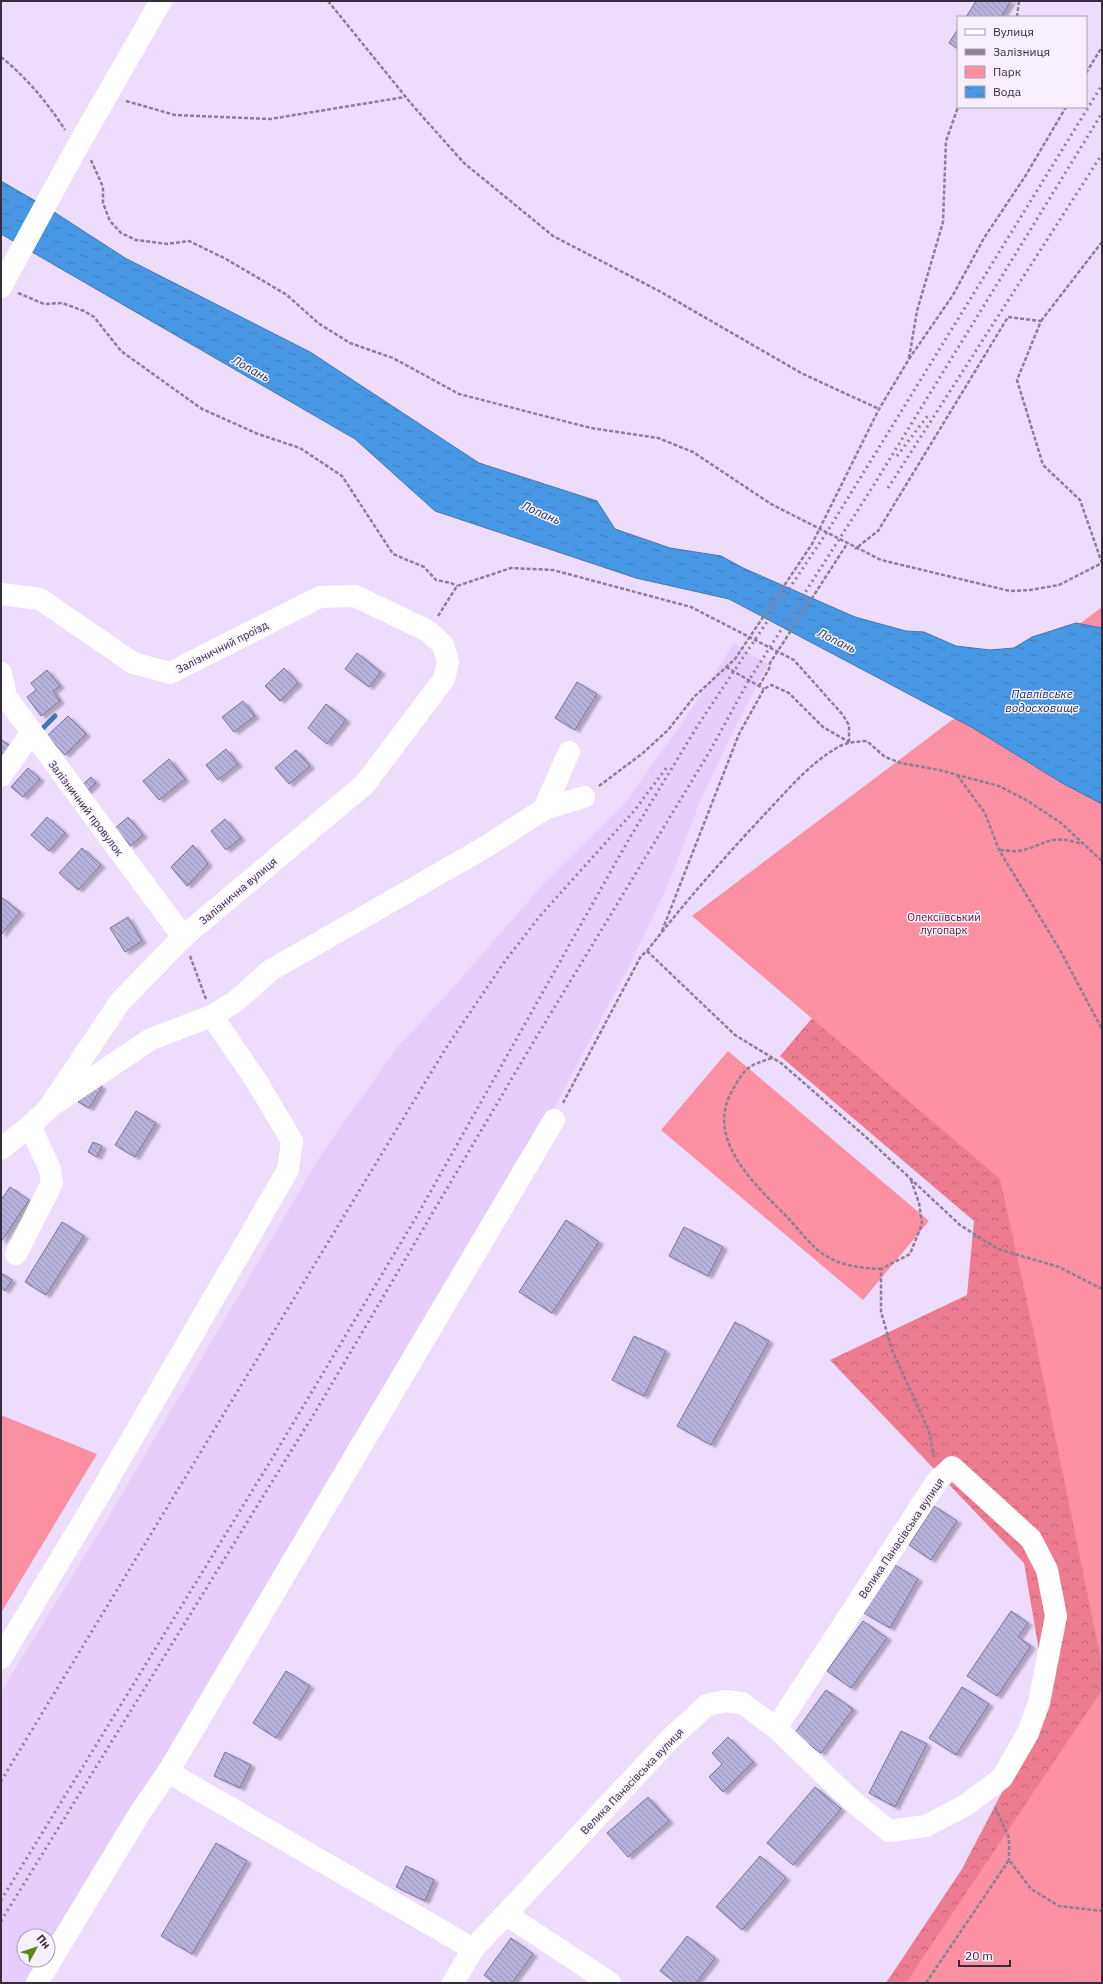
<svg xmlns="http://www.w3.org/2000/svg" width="1103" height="1984" font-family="'IBM Plex Sans',sans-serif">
	<defs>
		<pattern id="forest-crowns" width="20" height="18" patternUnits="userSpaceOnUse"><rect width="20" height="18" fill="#ed7c91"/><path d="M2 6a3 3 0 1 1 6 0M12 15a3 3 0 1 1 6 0" fill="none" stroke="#c16678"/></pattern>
		<pattern id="water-ripples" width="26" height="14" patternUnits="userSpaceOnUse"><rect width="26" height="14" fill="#4797e4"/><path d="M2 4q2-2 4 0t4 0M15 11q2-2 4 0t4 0" fill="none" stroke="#3c7cba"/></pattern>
		<pattern id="building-back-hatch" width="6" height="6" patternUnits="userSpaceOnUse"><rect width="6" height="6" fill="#b6b2dc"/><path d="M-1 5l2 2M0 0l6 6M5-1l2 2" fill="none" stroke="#9591b4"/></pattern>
		<filter id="shadow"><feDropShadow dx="4.5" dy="2.5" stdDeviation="1" flood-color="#0004"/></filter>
	</defs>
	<rect width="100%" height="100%" fill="#eedcfd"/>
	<path fill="#e7cdfc" d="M734,643L768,664L729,740L699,804L668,885L629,966L539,1137L48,1951V1936H24V1960H43L29,1983H1V1692L111,1513L322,1153L397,1048L451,990L544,883L624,804L687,716Z"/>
	<path fill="url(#forest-crowns)" d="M879,939L1102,1061V1983H886L962,1869L1048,1704L1024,1563L830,1360L967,1295L974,1221L780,1056Z"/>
	<g fill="#fa90a2">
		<path d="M1102,607V1665L1036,1343L1000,1179L692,916Z"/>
		<path d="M728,1051L929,1221L863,1300L661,1130Z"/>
		<path d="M1,1415L97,1454L1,1613Z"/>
		<path d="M1102,1690V1983H906Z"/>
	</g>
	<path fill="url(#water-ripples)" stroke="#4277b2" d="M1,181L51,210L125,258L310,352L479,463L597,501L615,529L670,548L721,556L743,568L855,617L906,631L924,632L956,646L990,650L1014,648L1032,637L1076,623L1102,628V804L1062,783L973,728L729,599L636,578L435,511L355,439L1,234Z"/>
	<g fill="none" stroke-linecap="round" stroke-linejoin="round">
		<path stroke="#4277b2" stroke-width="5" d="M39,732L55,716"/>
	</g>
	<g fill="url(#building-back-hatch)" stroke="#77739a" filter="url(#shadow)">
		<path d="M976,1H1011L1001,17H966Z"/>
		<path d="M958,29V49L949,43Z"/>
		<path d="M357,653L381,672L369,687L345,669Z"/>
		<path d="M284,668L298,683L280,701L265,686Z"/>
		<path d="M47,670L60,686L53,691L60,701L41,716L27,697L36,690L31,683Z"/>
		<path d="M577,682L597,694L575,730L555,718Z"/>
		<path d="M243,701L255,716L234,732L222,717Z"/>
		<path d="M326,704L346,720L327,744L308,728Z"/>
		<path d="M68,716L86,734L65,755L47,736Z"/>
		<path d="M2,740L10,746L1,757V740Z"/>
		<path d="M226,749L238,764L218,780L206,765Z"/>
		<path d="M296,750L310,766L289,784L275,768Z"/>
		<path d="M169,759L185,779L159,800L143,781Z"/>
		<path d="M28,768L40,779L23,797L11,787Z"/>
		<path d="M91,777L96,783L85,793L80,787Z"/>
		<path d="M47,817L65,833L49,851L31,835Z"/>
		<path d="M128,817L143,835L130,846L115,828Z"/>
		<path d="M225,819L241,838L226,850L211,831Z"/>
		<path d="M193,845L208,864L187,886L171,867Z"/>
		<path d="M82,848L101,865L78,890L59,873Z"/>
		<path d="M1,897L20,912L1,935Z"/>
		<path d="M128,917L142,941L125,952L110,928Z"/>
		<path d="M92,1080L102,1087L89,1108L78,1102Z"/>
		<path d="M136,1111L156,1123L135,1157L115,1145Z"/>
		<path d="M93,1142L102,1146L97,1157L88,1152Z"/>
		<path d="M10,1187L29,1200L1,1242V1200Z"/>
		<path d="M566,1220L599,1242L552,1313L519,1292Z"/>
		<path d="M62,1222L84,1236L46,1295L25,1282Z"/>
		<path d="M684,1227L723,1247L708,1276L669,1256Z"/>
		<path d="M1,1273L12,1280L5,1291L1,1288Z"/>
		<path d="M735,1322L769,1341L711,1445L677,1426Z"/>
		<path d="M634,1336L666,1351L644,1396L612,1380Z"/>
		<path d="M934,1506L957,1521L931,1560L909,1545Z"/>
		<path d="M893,1564L918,1579L890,1628L864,1613Z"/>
		<path d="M1011,1611L1028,1623L1018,1637L1031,1646L997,1696L967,1676Z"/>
		<path d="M863,1621L887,1638L851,1688L827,1671Z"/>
		<path d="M286,1671L310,1686L276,1738L253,1723Z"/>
		<path d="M962,1687L989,1704L956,1755L929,1738Z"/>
		<path d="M826,1690L853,1709L821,1753L794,1734Z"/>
		<path d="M901,1731L927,1744L895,1807L869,1793Z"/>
		<path d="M728,1737L753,1762L723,1792L709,1777L722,1764L712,1753Z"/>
		<path d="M225,1752L251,1765L240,1788L214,1776Z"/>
		<path d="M815,1787L841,1809L793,1865L767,1843Z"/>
		<path d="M648,1797L669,1821L628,1857L607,1833Z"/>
		<path d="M216,1843L247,1861L192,1954L161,1936Z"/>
		<path d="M760,1856L786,1878L742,1930L716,1907Z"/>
		<path d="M406,1866L434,1880L425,1901L396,1887Z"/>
		<path d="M687,1936L715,1958L696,1983H676L660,1971Z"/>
		<path d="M511,1938L533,1954L512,1983H494L484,1975Z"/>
	</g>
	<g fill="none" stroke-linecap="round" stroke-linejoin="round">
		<g stroke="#8b7e95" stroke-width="2.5" stroke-dasharray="4 2" stroke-linecap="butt">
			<path d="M328,1L414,107L464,163L553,236L661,292L801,373L879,409"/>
			<path d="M1017,17L1019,1"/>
			<path d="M1,57C27,78 47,102 65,130"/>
			<path d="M1086,73L1102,47"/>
			<path d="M126,101L175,115L270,119L405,97"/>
			<path d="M91,160L103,187V203L110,221L121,233L136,240L167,244L189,241L226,259L287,295L318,323L350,343L393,358L459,394L591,428L658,438L693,452L771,504L881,560L1010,591L1030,590L1059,585L1102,563L1080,500L1043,465L1017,380L1041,321L1008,317L878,531L855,549"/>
			<path d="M18,293L44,304L62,303L84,311L94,317L121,351L202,409L258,434L300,448L342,476L393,554L424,567L436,580L451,583L457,586"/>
			<path d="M1041,321L1102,242"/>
			<path d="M909,358L917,311L943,222L946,141L958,107"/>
			<path d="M438,616L457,586L511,568L553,570L691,607L794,660L842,714L849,725V742"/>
			<path d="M726,667L764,689"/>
			<path d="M759,686L769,669L770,663L847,544"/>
			<path d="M957,775L985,813L999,850L1060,950L1102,1029"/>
			<path d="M599,786L643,753L668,730L694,697L735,659L812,544L879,409L909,359L953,295L984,238L1026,175L1066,107"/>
			<path d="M1000,850C1006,850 1013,852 1019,851C1048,845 1047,833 1082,844"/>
			<path d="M662,931L739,734L764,689L771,685L789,693L823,727L849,742"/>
			<path d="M647,951L735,1035L781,1063L867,1138L960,1225L998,1249L1059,1267L1102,1289"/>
			<path d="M190,956L206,999"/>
			<path d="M772,1058C747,1066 745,1068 732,1091C704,1141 758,1187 789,1219C799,1230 812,1247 823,1254C841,1266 860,1268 881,1269"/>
			<path d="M563,1103L641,956L647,951C684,903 723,859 764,815C785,793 809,764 835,749C845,742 855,742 867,741L885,757L901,763L939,770L999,786L1028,801L1061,823L1102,861"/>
			<path d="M911,1180L919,1203L922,1224L910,1254L881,1269V1312L892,1350L929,1431L934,1457"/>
			<path d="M995,1807L1009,1838V1860"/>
			<path d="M926,1983L1009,1860L1031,1889L1059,1906L1102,1911"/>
		</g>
		<g stroke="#fff" stroke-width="22">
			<path d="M1,287L76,149L161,1"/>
			<path d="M1,594L40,599L133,663L170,673L320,597L355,596L428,631L443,645L448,662L444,679L365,784L183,937L120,1002L48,1109L30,1126L1,1149"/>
			<path d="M1,673L6,697L183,937"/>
			<path d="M1,776L32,732"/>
			<path d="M544,809L569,752"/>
			<path d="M57,1102L151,1039L212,1016L236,1001L271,970L489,845L544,809L584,797"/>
			<path d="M16,1254L52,1183L50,1169L30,1126"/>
			<path d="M1,1658L98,1497L288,1170L292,1141L257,1082L212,1016"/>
			<path d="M168,1772L473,1949"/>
			<path d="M507,1915L610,1983"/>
			<path d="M37,1983L141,1811L168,1772L554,1120"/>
			<path d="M453,1983L473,1949L670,1739L707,1705L725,1701L742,1703L776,1728L937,1481L952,1467L1031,1539L1047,1570L1056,1616L1039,1703L1028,1733L1002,1778L966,1805L926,1826L889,1831L850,1799L776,1728"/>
		</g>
		<g stroke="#8d8098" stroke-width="3" stroke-dasharray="2 4" stroke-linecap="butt">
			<path d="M897,456L929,414"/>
			<path d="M888,488L1102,154"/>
			<path d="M1,1781L446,1048L505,961L540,916L634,811L667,767"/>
			<path d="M1,1900L273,1457L418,1214L629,839L698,725L827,532L1102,85"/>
			<path d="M1,1921L317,1409L531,1046L710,751L749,680L872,488L1102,113"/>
		</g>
	</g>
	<g text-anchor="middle" stroke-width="3" stroke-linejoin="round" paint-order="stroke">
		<g font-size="11" fill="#352d3c" stroke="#f7eefe">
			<text transform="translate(222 647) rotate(-27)" y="4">Залізничний проїзд</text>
			<text transform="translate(86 808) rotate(53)" y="4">Залізничний провулок</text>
			<text transform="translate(238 891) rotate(-40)" y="4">Залізнична вулиця</text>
			<text transform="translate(901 1538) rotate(-56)" y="4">Велика Панасівська вулиця</text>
			<text transform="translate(632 1781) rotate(-46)" y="4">Велика Панасівська вулиця</text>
		</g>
		<g font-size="11" fill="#5a1527" stroke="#f7eefe">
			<text x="944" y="921">Олексіївський<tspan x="944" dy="13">лугопарк</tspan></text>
		</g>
		<g font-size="12" font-style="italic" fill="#103150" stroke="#f7eefe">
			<text transform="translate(251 369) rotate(29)" y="4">Лопань</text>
			<text transform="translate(541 513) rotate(24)" y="4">Лопань</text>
			<text transform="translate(837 641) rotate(26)" y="4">Лопань</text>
			<text x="1042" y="698">Павлівське<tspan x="1042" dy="14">водосховище</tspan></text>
		</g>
	</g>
	<rect width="1103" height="1984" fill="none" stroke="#352d3c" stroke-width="4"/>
	<rect x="957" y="16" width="130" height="92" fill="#f7eefe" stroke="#a9a1b0"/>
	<rect x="965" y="29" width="20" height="6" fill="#ffffff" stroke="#a9a1b0"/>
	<text x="993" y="36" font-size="12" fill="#352d3c">Вулиця</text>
	<rect x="965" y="49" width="20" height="6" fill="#8d8098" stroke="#a9a1b0"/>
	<text x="993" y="56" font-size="12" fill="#352d3c">Залізниця</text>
	<rect x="965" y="66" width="20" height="12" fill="#fa90a2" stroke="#a9a1b0"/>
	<text x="993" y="76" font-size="12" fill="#352d3c">Парк</text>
	<rect x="965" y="86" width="20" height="12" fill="url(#water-ripples)" stroke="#a9a1b0"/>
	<text x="993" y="96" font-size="12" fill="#352d3c">Вода</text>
	<g transform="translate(36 1948) rotate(50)"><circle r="19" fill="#f7eefe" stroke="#a9a1b0"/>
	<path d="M0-3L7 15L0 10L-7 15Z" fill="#598614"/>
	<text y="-6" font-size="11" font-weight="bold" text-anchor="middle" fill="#352d3c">Пн</text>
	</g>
	<path d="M959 1960v6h51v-6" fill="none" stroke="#352d3c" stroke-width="2"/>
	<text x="965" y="1960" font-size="12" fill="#352d3c" stroke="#f7eefe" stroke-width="3" paint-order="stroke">20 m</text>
</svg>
